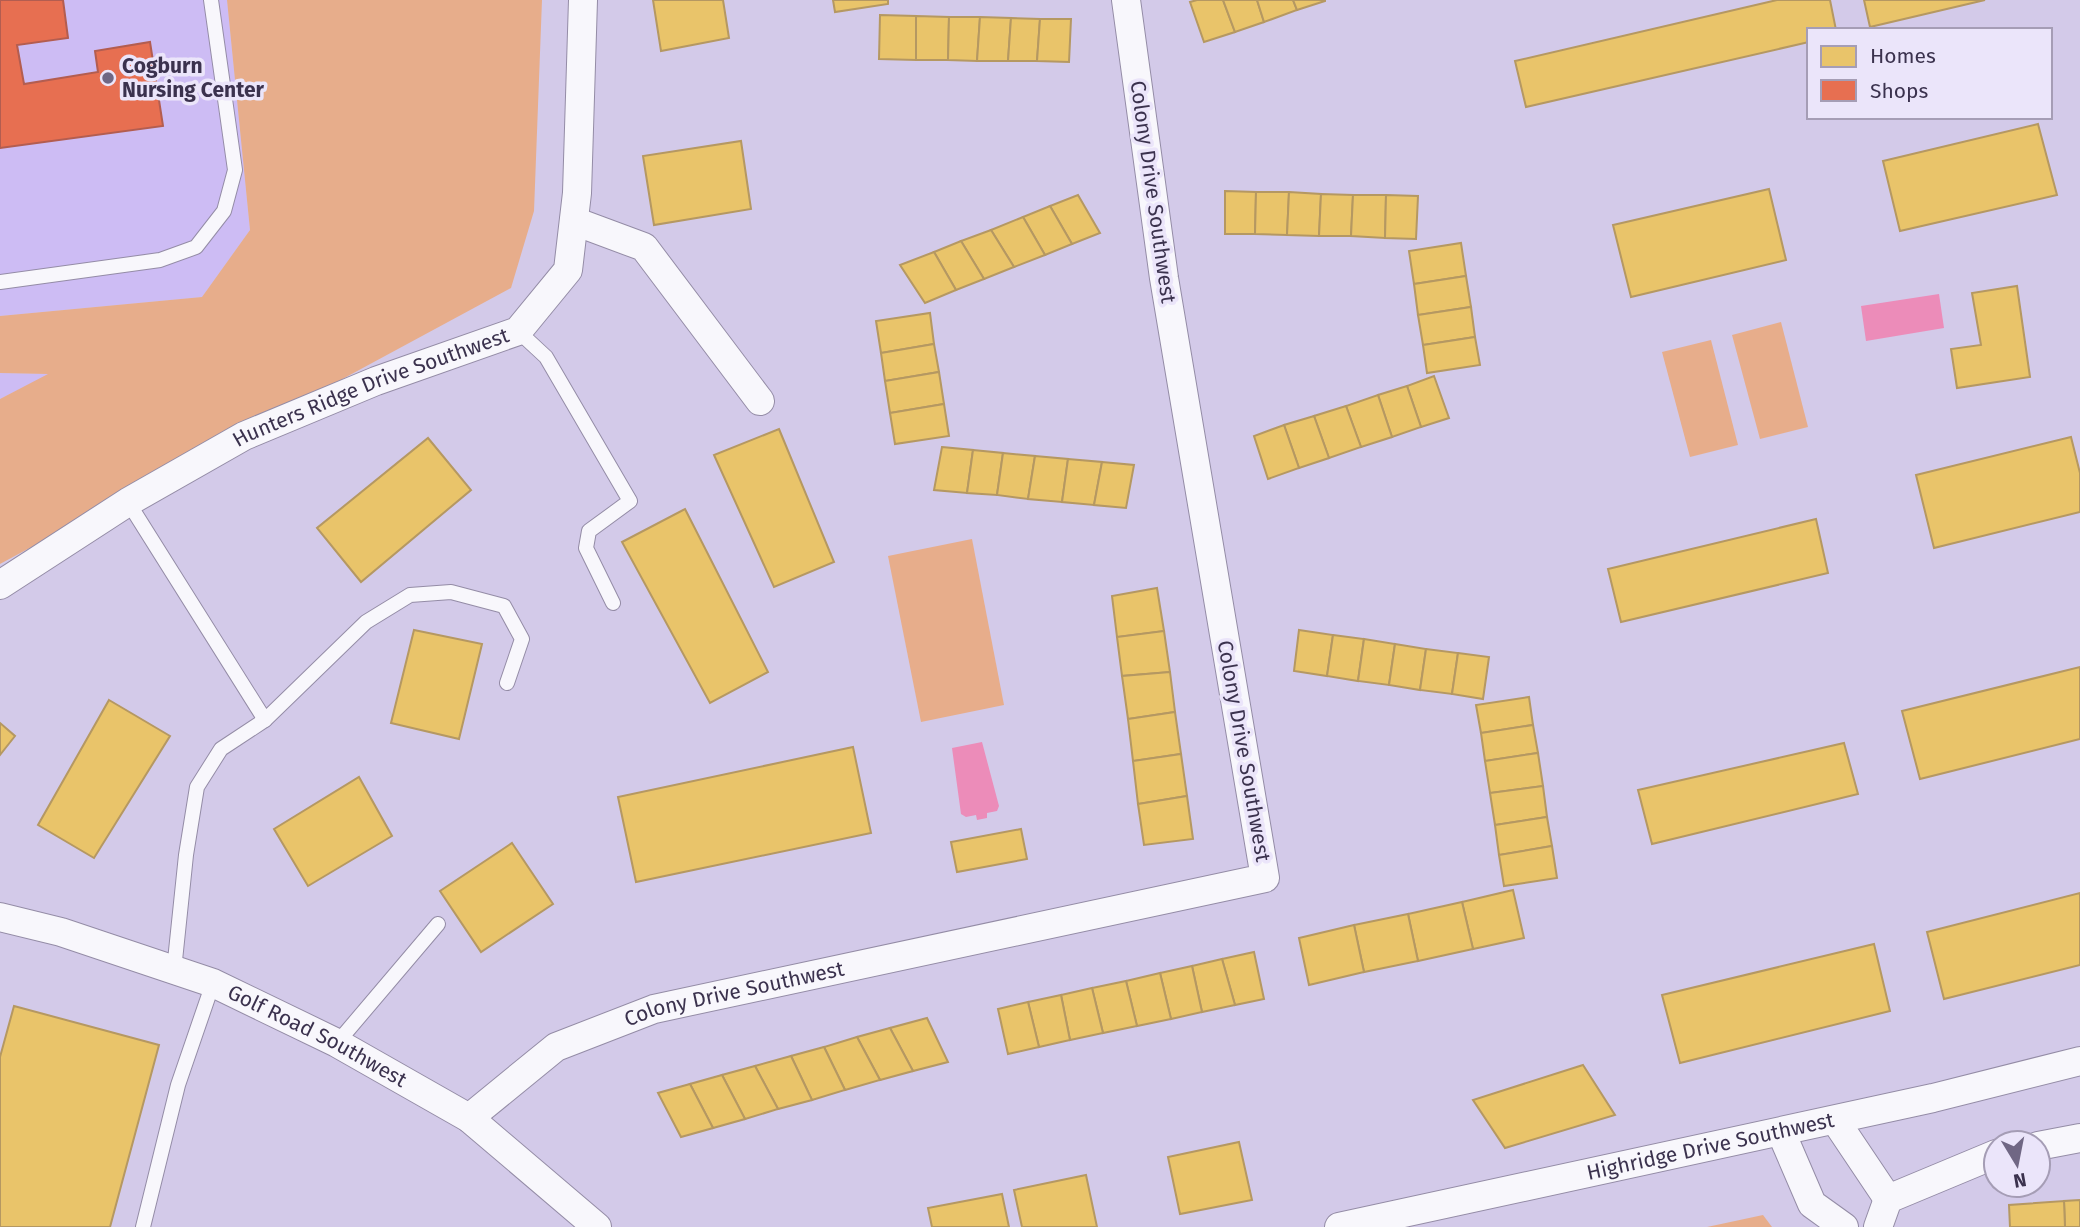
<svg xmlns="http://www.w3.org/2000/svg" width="2080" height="1227" font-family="'Fira Sans',sans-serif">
	<rect width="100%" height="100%" fill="#d3cae9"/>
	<g fill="#cdbcf4">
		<path d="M0,0H227L250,230L202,297L0,316Z"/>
		<path d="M0,373L50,374L0,399Z"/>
	</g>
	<g fill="#e7ad8b">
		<path d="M227,0H542L534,211L511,288L0,564V399L48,374L0,373V316L202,297L250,230Z"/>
		<path d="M1781,322L1808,427L1760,439L1732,335Z"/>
		<path d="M1711,340L1738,445L1690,457L1662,352Z"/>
		<path d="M972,539L1004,705L921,722L888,556Z"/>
		<path d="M1763,1215L1772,1227H1707Z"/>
	</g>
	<g fill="#ec8cb9">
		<path d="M1939,294L1944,328L1866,341L1861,306Z"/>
		<path d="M982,742L999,806L997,811L987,813V818L977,820L976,815L966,817L961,814L952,748Z"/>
	</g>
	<g fill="#e9c46a" stroke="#b59862" stroke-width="2">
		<path d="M653,0H723L729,38L661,51Z"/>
		<path d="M833,0H888V4L835,12Z"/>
		<path d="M1197,0H1223L1235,32L1204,42L1190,2Z"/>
		<path d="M1223,0H1257L1264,22L1235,32Z"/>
		<path d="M1257,0H1293L1297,10L1264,22Z"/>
		<path d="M1293,0H1325V1L1297,10Z"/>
		<path d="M1777,0H1830L1836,30H1809V42L1526,107L1515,61Z"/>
		<path d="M1864,0H1985L1870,27Z"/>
		<path d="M880,15L916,16V60L879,59Z"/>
		<path d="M916,16L949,17L948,60H916Z"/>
		<path d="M949,17H980L977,61L948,60Z"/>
		<path d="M980,17L1011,18L1008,61H977Z"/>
		<path d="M1011,18L1040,19L1037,61H1008Z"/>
		<path d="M1040,19H1071L1069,62L1037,61Z"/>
		<path d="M2038,124L2057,195L1900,231L1883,161Z"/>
		<path d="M741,141L751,209L654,225L643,156Z"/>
		<path d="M1769,189L1786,260L1631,297L1613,225Z"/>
		<path d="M1225,191L1256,192L1255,234H1225Z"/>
		<path d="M1256,192H1289L1287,235L1255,234Z"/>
		<path d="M1289,192L1321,194L1319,236L1287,235Z"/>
		<path d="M1321,194L1353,195L1351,236H1319Z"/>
		<path d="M1078,195L1100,233L1072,244L1050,206Z"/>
		<path d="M1353,195H1386L1385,238L1351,236Z"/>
		<path d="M1386,195L1418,196L1416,239L1385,238Z"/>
		<path d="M1050,206L1072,244L1045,255L1023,217Z"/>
		<path d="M1023,217L1045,255L1014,267L991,230Z"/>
		<path d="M991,230L1014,267L984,279L961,241Z"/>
		<path d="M961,241L984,279L956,290L934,252Z"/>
		<path d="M1461,243L1466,276L1414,284L1409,251Z"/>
		<path d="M934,252L956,290L925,303L900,265Z"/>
		<path d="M1466,276L1471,307L1418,315L1414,284Z"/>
		<path d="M2017,286L2030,377L1957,388L1951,349L1981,345L1972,293Z"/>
		<path d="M1471,307L1475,337L1423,345L1418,315Z"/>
		<path d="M930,313L934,344L881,353L876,321Z"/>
		<path d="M1475,337L1480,365L1427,373L1423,345Z"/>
		<path d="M934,344L939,372L885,381L881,353Z"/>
		<path d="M939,372L944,404L890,413L885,381Z"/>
		<path d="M1434,376L1449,418L1421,427L1407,386Z"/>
		<path d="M1407,386L1421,427L1392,437L1378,395Z"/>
		<path d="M1378,395L1392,437L1361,447L1346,406Z"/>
		<path d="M944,404L949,436L895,444L890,413Z"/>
		<path d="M1346,406L1361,447L1329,458L1314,416Z"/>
		<path d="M1314,416L1329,458L1299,468L1284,425Z"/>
		<path d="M1284,425L1299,468L1268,479L1254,436Z"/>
		<path d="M779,429L834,562L774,587L714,455Z"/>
		<path d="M2071,437L2080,473V512L1934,548L1916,475Z"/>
		<path d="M428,438L471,490L361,582L317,528Z"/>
		<path d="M942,447L973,450L967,493L934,490Z"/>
		<path d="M973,450L1003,453L997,495L967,493Z"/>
		<path d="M1003,453L1035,456L1028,499L997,495Z"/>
		<path d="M1035,456L1068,459L1062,502L1028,499Z"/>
		<path d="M1068,459L1102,462L1094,505L1062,502Z"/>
		<path d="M1102,462L1134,465L1126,508L1094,505Z"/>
		<path d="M685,509L768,672L710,703L622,542Z"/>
		<path d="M1816,519L1828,573L1621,622L1608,569Z"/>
		<path d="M1157,588L1164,631L1117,637L1112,596Z"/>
		<path d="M414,630L482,644L459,739L391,723Z"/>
		<path d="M1299,630L1333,635L1327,676L1294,671Z"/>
		<path d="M1164,631L1170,672L1122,676L1117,637Z"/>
		<path d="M1333,635L1364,639L1358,681L1327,676Z"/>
		<path d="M1364,639L1395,644L1389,685L1358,681Z"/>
		<path d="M1395,644L1426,649L1420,690L1389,685Z"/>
		<path d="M1426,649L1458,653L1452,694L1420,690Z"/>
		<path d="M1458,653L1489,657L1483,699L1452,694Z"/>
		<path d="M2080,667V739L1920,779L1902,711Z"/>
		<path d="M1170,672L1175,712L1128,719L1122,676Z"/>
		<path d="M1529,697L1533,725L1481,733L1476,705Z"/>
		<path d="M109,700L170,736L94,858L38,825Z"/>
		<path d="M1175,712L1181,754L1133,761L1128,719Z"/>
		<path d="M0,723L15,736L0,755Z"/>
		<path d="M1533,725L1538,753L1485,761L1481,733Z"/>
		<path d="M1844,743L1858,794L1652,844L1638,790Z"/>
		<path d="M853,747L871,833L636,882L618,797Z"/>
		<path d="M1538,753L1543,786L1490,793L1485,761Z"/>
		<path d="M1181,754L1187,796L1138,804L1133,761Z"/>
		<path d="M359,777L392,836L308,886L274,829Z"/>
		<path d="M1543,786L1547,817L1495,825L1490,793Z"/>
		<path d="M1187,796L1193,839L1144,845L1138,804Z"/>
		<path d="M1547,817L1552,846L1499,855L1495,825Z"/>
		<path d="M1021,829L1027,859L957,872L951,842Z"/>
		<path d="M512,843L553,904L481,952L440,891Z"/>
		<path d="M1552,846L1557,878L1504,886L1499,855Z"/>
		<path d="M1513,890L1524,938L1473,949L1462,902Z"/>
		<path d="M2080,893V965L1944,999L1927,932Z"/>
		<path d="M1462,902L1473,949L1418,961L1408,914Z"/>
		<path d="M1408,914L1418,961L1364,972L1354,925Z"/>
		<path d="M1354,925L1364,972L1309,985L1299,938Z"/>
		<path d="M1874,944L1890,1011L1680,1063L1662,995Z"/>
		<path d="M1254,952L1264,999L1235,1005L1222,959Z"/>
		<path d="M1222,959L1235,1005L1202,1012L1192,966Z"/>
		<path d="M1192,966L1202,1012L1171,1019L1160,973Z"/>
		<path d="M1160,973L1171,1019L1137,1026L1126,981Z"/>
		<path d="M1126,981L1137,1026L1103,1033L1092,988Z"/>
		<path d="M1092,988L1103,1033L1070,1040L1061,995Z"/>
		<path d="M1061,995L1070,1040L1039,1047L1028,1002Z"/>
		<path d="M1028,1002L1039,1047L1008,1054L998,1009Z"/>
		<path d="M14,1006L159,1045L110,1227H0V1057Z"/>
		<path d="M927,1018L948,1062L913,1071L890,1028Z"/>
		<path d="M890,1028L913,1071L880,1080L857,1037Z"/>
		<path d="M857,1037L880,1080L845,1090L824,1047Z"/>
		<path d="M824,1047L845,1090L812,1100L791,1056Z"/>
		<path d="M791,1056L812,1100L778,1109L755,1066Z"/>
		<path d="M1583,1065L1615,1115L1505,1148L1473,1100Z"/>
		<path d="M755,1066L778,1109L745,1119L722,1075Z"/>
		<path d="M722,1075L745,1119L713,1128L690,1084Z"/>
		<path d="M690,1084L713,1128L681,1137L658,1093Z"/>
		<path d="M1239,1142L1252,1200L1180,1214L1168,1157Z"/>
		<path d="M1086,1175L1097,1227H1022L1014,1190Z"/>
		<path d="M1002,1194L1009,1227H932L928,1208Z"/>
		<path d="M2080,1200V1227H2065L2064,1201Z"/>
		<path d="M2064,1201L2065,1227H2010L2009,1205Z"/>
	</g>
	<path fill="#e76f51" stroke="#b35d50" stroke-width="2" d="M0,0H63L68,38L17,45L24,84L98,72L95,51L150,42L163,126L0,148Z"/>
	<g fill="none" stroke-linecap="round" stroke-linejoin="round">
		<defs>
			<g id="lane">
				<path d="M0,282L160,260L196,247L224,211L235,170L211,0"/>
				<path d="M518,331L546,357L630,501L589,531L586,548L613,603"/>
				<path d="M128,502L265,720"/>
				<path d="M174,970L186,855L197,787L221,749L265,720L366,622L410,595L451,592L504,606L522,639L507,683"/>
				<path d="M337,1043L438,924"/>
				<path d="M143,1227L178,1085L213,983"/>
			</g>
			<g id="street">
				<path d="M574,221L644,247L760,401"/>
				<path id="s1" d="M0,585L128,502L244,436L376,381L518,331L568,270L577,193L583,0"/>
				<path id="s2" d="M0,917L61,932L213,983L337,1043L469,1118L597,1227"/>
				<path id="s3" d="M469,1118L556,1047L654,1009L1265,878L1164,278L1126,0"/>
				<path d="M1835,1120L1888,1199"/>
				<path d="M1781,1132L1812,1204L1844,1227"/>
				<path d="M2038,1146L2080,1138"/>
				<path id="s4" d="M1339,1227L1933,1098L2080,1061"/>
				<path d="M1878,1227L1888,1199L1996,1154"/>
			</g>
		</defs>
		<use href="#lane" stroke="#948ca6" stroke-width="16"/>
		<use href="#street" stroke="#948ca6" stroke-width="30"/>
		<use href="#lane" stroke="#f8f7fc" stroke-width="14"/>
		<use href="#street" stroke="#f8f7fc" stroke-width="28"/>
	</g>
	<circle fill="#706784" stroke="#ebe5fa" stroke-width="2.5" cx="108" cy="78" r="7"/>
	<g text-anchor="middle" stroke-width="7" stroke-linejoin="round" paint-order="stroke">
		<g font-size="21" font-weight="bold" fill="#3b324e" stroke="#ebe5fa" text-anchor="start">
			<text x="122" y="73">Cogburn<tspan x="122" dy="24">Nursing Center</tspan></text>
		</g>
		<g font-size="21" fill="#3b324e" stroke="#ebe5fa">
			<text transform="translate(1153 192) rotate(82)" y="7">Colony Drive Southwest</text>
			<text dy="7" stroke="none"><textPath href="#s1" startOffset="422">Hunters Ridge Drive Southwest</textPath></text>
			<text transform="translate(1244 751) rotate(80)" y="7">Colony Drive Southwest</text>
			<text dy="7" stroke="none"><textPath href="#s3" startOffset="299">Colony Drive Southwest</textPath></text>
			<text dy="7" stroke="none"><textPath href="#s2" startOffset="340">Golf Road Southwest</textPath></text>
			<text dy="7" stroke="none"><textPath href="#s4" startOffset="380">Highridge Drive Southwest</textPath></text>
		</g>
	</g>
	<rect x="1807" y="28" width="245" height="91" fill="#ebe5fa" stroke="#a59db5" stroke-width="2"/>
	<rect x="1821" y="46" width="35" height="21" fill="#e9c46a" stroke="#a59db5" stroke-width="2"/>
	<text x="1870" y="63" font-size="21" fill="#3b324e">Homes</text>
	<rect x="1821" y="80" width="35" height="21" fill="#e76f51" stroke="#a59db5" stroke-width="2"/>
	<text x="1870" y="98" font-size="21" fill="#3b324e">Shops</text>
	<g transform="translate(2017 1164) rotate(170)"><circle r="33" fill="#ebe5fa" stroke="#a59db5" stroke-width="2"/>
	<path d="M0-5L12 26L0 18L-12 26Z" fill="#706784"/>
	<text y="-10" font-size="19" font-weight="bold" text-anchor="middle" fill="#3b324e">N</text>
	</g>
</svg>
